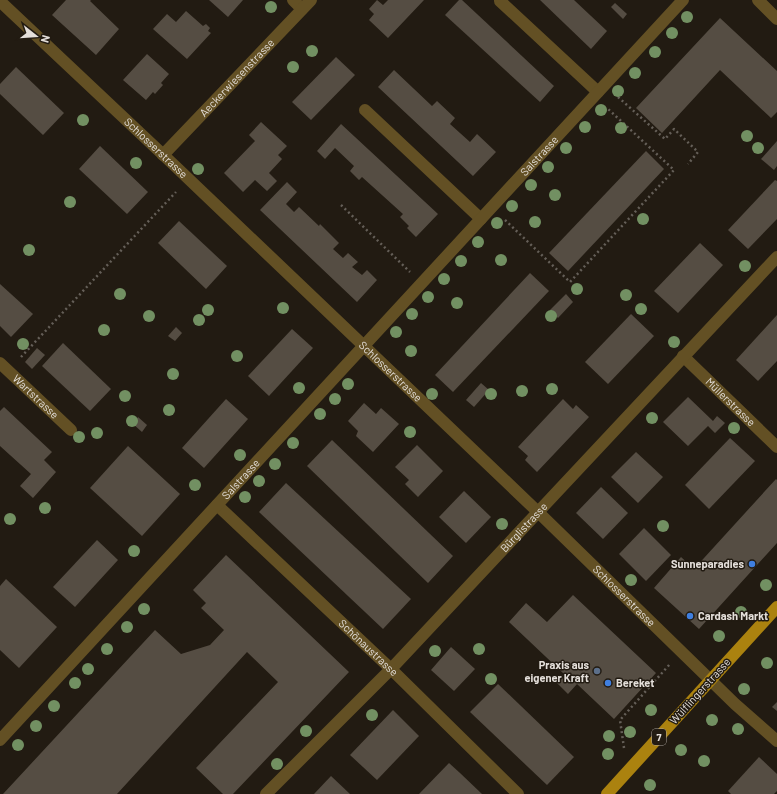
<svg xmlns="http://www.w3.org/2000/svg" width="777" height="794" font-family="Barlow,sans-serif">
	<rect width="100%" height="100%" fill="#221b12"/>
	<g fill="#554d43">
		<path d="M66,0H91L90,1L119,29L96,55L52,15Z"/>
		<path d="M209,0H243L228,17Z"/>
		<path d="M377,0L383,5L388,0H424L388,38L369,20L374,14L369,9Z"/>
		<path d="M459,0H462L554,86L540,102L445,15Z"/>
		<path d="M540,0H574L607,31L591,49Z"/>
		<path d="M615,3L627,14L623,19L611,7Z"/>
		<path d="M186,11L203,26L206,24L210,28L208,31L211,33L187,59L153,29L167,14L176,22Z"/>
		<path d="M720,18L777,71V112L771,118L720,70L662,133L636,108Z"/>
		<path d="M147,54L169,74L161,83L163,85L155,94L153,92L146,100L123,80Z"/>
		<path d="M336,57L355,75L311,120L292,102Z"/>
		<path d="M16,67L64,113L43,135L0,94V84Z"/>
		<path d="M394,70L432,106L437,101L455,118L450,124L470,142L477,134L496,152L473,176L378,87Z"/>
		<path d="M261,122L287,146L278,155L282,159L269,173L277,181L267,191L255,180L243,192L224,173L255,141L249,135Z"/>
		<path d="M341,124L438,214L416,237L407,228L409,226L400,217L403,214L362,177L359,180L350,171L354,166L335,148L325,159L317,151Z"/>
		<path d="M777,141V166L774,170L761,159Z"/>
		<path d="M100,146L148,192L127,214L79,169Z"/>
		<path d="M646,151L664,169L568,271L549,253Z"/>
		<path d="M775,180L777,181V219L748,249L728,230Z"/>
		<path d="M287,182L297,192L286,204L294,212L299,207L319,226L320,224L339,243L333,249L343,258L348,253L358,262L352,267L362,275L367,270L377,280L357,302L260,210Z"/>
		<path d="M179,221L227,266L206,289L158,243Z"/>
		<path d="M700,243L723,265L678,313L654,291Z"/>
		<path d="M530,273L549,291L453,392L435,375Z"/>
		<path d="M0,284L33,314L11,337L0,326Z"/>
		<path d="M566,294L573,302L558,318L550,310Z"/>
		<path d="M631,314L654,336L608,384L585,362Z"/>
		<path d="M777,315V361L758,381L736,360Z"/>
		<path d="M176,327L182,333L175,341L168,336Z"/>
		<path d="M292,329L313,348L269,396L248,376Z"/>
		<path d="M63,343L111,389L90,411L42,366Z"/>
		<path d="M37,348L45,355L32,369L25,362Z"/>
		<path d="M481,383L489,390L474,407L466,400Z"/>
		<path d="M688,397L713,421L717,416L725,423L715,433L708,426L688,446L663,422Z"/>
		<path d="M226,399L248,419L204,468L182,448Z"/>
		<path d="M563,399L573,409L576,405L589,417L537,472L525,460L528,456L518,447Z"/>
		<path d="M364,403L376,414L381,408L399,424L373,452L356,436L358,431L348,421Z"/>
		<path d="M4,407L52,452L44,460L56,472L33,498L20,486L31,474L0,446V411Z"/>
		<path d="M138,417L147,425L142,432L133,424Z"/>
		<path d="M730,438L755,461L709,509L685,485Z"/>
		<path d="M332,440L453,556L428,583L307,466Z"/>
		<path d="M417,445L443,471L418,497L405,484L409,480L395,467Z"/>
		<path d="M128,446L180,494L142,536L90,488Z"/>
		<path d="M636,452L663,477L638,503L611,477Z"/>
		<path d="M776,479L777,480V543L699,629L654,588L681,557L694,569Z"/>
		<path d="M286,483L411,599L383,629L259,512Z"/>
		<path d="M601,487L628,513L603,539L576,513Z"/>
		<path d="M464,491L491,517L466,543L439,517Z"/>
		<path d="M644,528L671,555L646,581L619,554Z"/>
		<path d="M97,540L118,560L75,607L53,587Z"/>
		<path d="M226,555L349,672L233,794H223L196,768L278,682L247,652L117,794H3L155,630L181,654L210,645L224,630L201,608L206,603L193,590Z"/>
		<path d="M6,579L57,627L19,668L0,650V586Z"/>
		<path d="M573,595L656,673L614,719L577,684L568,694L556,682L564,674L509,622L526,603L547,622Z"/>
		<path d="M451,647L475,669L454,691L431,670Z"/>
		<path d="M498,684L574,757L547,785L470,712Z"/>
		<path d="M777,702V711L772,707Z"/>
		<path d="M393,710L419,736L377,780L350,755Z"/>
		<path d="M759,757L777,774V791L774,794H731L728,791Z"/>
		<path d="M449,763L460,773L482,794H419Z"/>
		<path d="M331,776L350,794H314Z"/>
	</g>
	<g fill="none" stroke-linecap="round" stroke-linejoin="round">
		<g stroke="#655f58" stroke-width="2.5" stroke-dasharray="2 3" stroke-linecap="butt">
			<path d="M618,97L665,139L674,129L698,152L688,164"/>
			<path d="M341,205L410,272"/>
			<path d="M505,220L570,282L674,170L607,108"/>
			<path d="M21,357L176,192"/>
			<path d="M624,748L620,720L670,664"/>
		</g>
		<g stroke="#635024" stroke-width="12">
			<path d="M293,0L302,9"/>
			<path d="M500,1L598,92"/>
			<path d="M365,110L481,219"/>
			<path id="s1" d="M0,363L71,430"/>
		</g>
		<g stroke="#635024" stroke-width="12">
			<path d="M758,0L777,19"/>
			<path id="s2" d="M3,4L174,165L538,512L735,704L777,741"/>
			<path id="s3" d="M163,155L311,0"/>
			<path id="s4" d="M683,356L777,447"/>
			<path id="s5" d="M217,505L391,669L518,794"/>
			<path id="s6" d="M0,740L683,0"/>
			<path id="s7" d="M266,794L391,669L777,257"/>
		</g>
		<path stroke="#ab820f" stroke-width="12" d="M607,794L777,607"/>
	</g>
	<g fill="#729062">
		<circle cx="271" cy="7" r="6"/>
		<circle cx="687" cy="17" r="6"/>
		<circle cx="672" cy="33" r="6"/>
		<circle cx="312" cy="51" r="6"/>
		<circle cx="655" cy="52" r="6"/>
		<circle cx="293" cy="67" r="6"/>
		<circle cx="635" cy="73" r="6"/>
		<circle cx="618" cy="91" r="6"/>
		<circle cx="601" cy="110" r="6"/>
		<circle cx="83" cy="120" r="6"/>
		<circle cx="585" cy="127" r="6"/>
		<circle cx="621" cy="128" r="6"/>
		<circle cx="747" cy="136" r="6"/>
		<circle cx="566" cy="148" r="6"/>
		<circle cx="758" cy="148" r="6"/>
		<circle cx="136" cy="163" r="6"/>
		<circle cx="548" cy="167" r="6"/>
		<circle cx="198" cy="169" r="6"/>
		<circle cx="531" cy="185" r="6"/>
		<circle cx="555" cy="195" r="6"/>
		<circle cx="70" cy="202" r="6"/>
		<circle cx="512" cy="206" r="6"/>
		<circle cx="643" cy="219" r="6"/>
		<circle cx="535" cy="222" r="6"/>
		<circle cx="497" cy="223" r="6"/>
		<circle cx="478" cy="242" r="6"/>
		<circle cx="29" cy="250" r="6"/>
		<circle cx="501" cy="260" r="6"/>
		<circle cx="461" cy="261" r="6"/>
		<circle cx="745" cy="266" r="6"/>
		<circle cx="444" cy="279" r="6"/>
		<circle cx="577" cy="289" r="6"/>
		<circle cx="120" cy="294" r="6"/>
		<circle cx="626" cy="295" r="6"/>
		<circle cx="428" cy="297" r="6"/>
		<circle cx="457" cy="303" r="6"/>
		<circle cx="283" cy="308" r="6"/>
		<circle cx="641" cy="309" r="6"/>
		<circle cx="208" cy="310" r="6"/>
		<circle cx="412" cy="314" r="6"/>
		<circle cx="149" cy="316" r="6"/>
		<circle cx="551" cy="316" r="6"/>
		<circle cx="199" cy="320" r="6"/>
		<circle cx="104" cy="330" r="6"/>
		<circle cx="396" cy="332" r="6"/>
		<circle cx="674" cy="342" r="6"/>
		<circle cx="23" cy="344" r="6"/>
		<circle cx="411" cy="351" r="6"/>
		<circle cx="237" cy="356" r="6"/>
		<circle cx="173" cy="374" r="6"/>
		<circle cx="348" cy="384" r="6"/>
		<circle cx="299" cy="388" r="6"/>
		<circle cx="552" cy="389" r="6"/>
		<circle cx="522" cy="391" r="6"/>
		<circle cx="432" cy="394" r="6"/>
		<circle cx="491" cy="394" r="6"/>
		<circle cx="125" cy="396" r="6"/>
		<circle cx="335" cy="399" r="6"/>
		<circle cx="169" cy="410" r="6"/>
		<circle cx="320" cy="414" r="6"/>
		<circle cx="652" cy="418" r="6"/>
		<circle cx="132" cy="421" r="6"/>
		<circle cx="734" cy="428" r="6"/>
		<circle cx="410" cy="432" r="6"/>
		<circle cx="97" cy="433" r="6"/>
		<circle cx="79" cy="437" r="6"/>
		<circle cx="293" cy="443" r="6"/>
		<circle cx="240" cy="455" r="6"/>
		<circle cx="275" cy="464" r="6"/>
		<circle cx="259" cy="481" r="6"/>
		<circle cx="195" cy="485" r="6"/>
		<circle cx="245" cy="497" r="6"/>
		<circle cx="45" cy="508" r="6"/>
		<circle cx="10" cy="519" r="6"/>
		<circle cx="502" cy="524" r="6"/>
		<circle cx="663" cy="526" r="6"/>
		<circle cx="134" cy="551" r="6"/>
		<circle cx="631" cy="580" r="6"/>
		<circle cx="766" cy="585" r="6"/>
		<circle cx="144" cy="609" r="6"/>
		<circle cx="741" cy="612" r="6"/>
		<circle cx="127" cy="627" r="6"/>
		<circle cx="719" cy="636" r="6"/>
		<circle cx="107" cy="649" r="6"/>
		<circle cx="479" cy="649" r="6"/>
		<circle cx="435" cy="651" r="6"/>
		<circle cx="767" cy="663" r="6"/>
		<circle cx="88" cy="669" r="6"/>
		<circle cx="491" cy="679" r="6"/>
		<circle cx="75" cy="683" r="6"/>
		<circle cx="744" cy="689" r="6"/>
		<circle cx="54" cy="706" r="6"/>
		<circle cx="651" cy="710" r="6"/>
		<circle cx="372" cy="715" r="6"/>
		<circle cx="712" cy="720" r="6"/>
		<circle cx="36" cy="726" r="6"/>
		<circle cx="738" cy="729" r="6"/>
		<circle cx="306" cy="731" r="6"/>
		<circle cx="630" cy="732" r="6"/>
		<circle cx="609" cy="736" r="6"/>
		<circle cx="18" cy="745" r="6"/>
		<circle cx="681" cy="750" r="6"/>
		<circle cx="608" cy="754" r="6"/>
		<circle cx="704" cy="761" r="6"/>
		<circle cx="277" cy="764" r="6"/>
		<circle cx="650" cy="785" r="6"/>
	</g>
	<g fill="#3f7fe0" stroke="#221b12" stroke-width="1.5">
		<circle cx="752" cy="564" r="4"/>
		<circle cx="690" cy="616" r="4"/>
		<circle cx="608" cy="683" r="4"/>
	</g>
	<circle fill="#5c6f8a" stroke="#221b12" stroke-width="1.5" cx="597" cy="671" r="4"/>
	<g text-anchor="middle" stroke-width="3" stroke-linejoin="round" paint-order="stroke">
		<rect fill="#221b12" stroke="#aaa49e" stroke-width="1" x="652" y="729" width="14" height="16" rx="3"/>
		<g font-size="10" font-weight="bold" fill="#e4dfda">
			<text x="659" y="741">7</text>
		</g>
		<g font-size="11" fill="#e4dfda" stroke="#221b12">
			<text dy="4" stroke="none"><textPath href="#s3" startOffset="107">Aeckerwiesenstrasse</textPath></text>
			<text dy="4" stroke="none"><textPath href="#s2" startOffset="210">Schlosserstrasse</textPath></text>
			<text dy="4" stroke="none"><textPath href="#s6" startOffset="795">Salstrasse</textPath></text>
			<text dy="4" stroke="none"><textPath href="#s2" startOffset="534">Schlosserstrasse</textPath></text>
			<text dy="4" stroke="none"><textPath href="#s1" startOffset="49">Wartstrasse</textPath></text>
			<text dy="4" stroke="none"><textPath href="#s4" startOffset="66">Müllerstrasse</textPath></text>
			<text dy="4" stroke="none"><textPath href="#s6" startOffset="355">Salstrasse</textPath></text>
			<text dy="4" stroke="none"><textPath href="#s7" startOffset="371">Bürglistrasse</textPath></text>
			<text dy="4" stroke="none"><textPath href="#s2" startOffset="858">Schlosserstrasse</textPath></text>
			<text dy="4" stroke="none"><textPath href="#s5" startOffset="208">Schönaustrasse</textPath></text>
			<text transform="translate(700 691) rotate(-48)" y="4">Wülflingerstrasse</text>
		</g>
		<g font-size="11" font-weight="bold" fill="#e4dfda" stroke="#221b12" text-anchor="end">
			<text x="744" y="568">Sunneparadies</text>
			<text x="698" y="620" text-anchor="start">Cardash Markt</text>
			<text x="589" y="669">Praxis aus<tspan x="589" dy="13">eigener Kraft</tspan></text>
			<text x="616" y="687" text-anchor="start">Bereket</text>
		</g>
	</g>
	<g transform="translate(36 36) rotate(107)" stroke="#221b12" stroke-width="3" paint-order="stroke">
	<path d="M0-3L7 15L0 10L-7 15Z" fill="#e4dfda"/>
	<text y="-6" font-size="11" font-weight="bold" text-anchor="middle" fill="#e4dfda">N</text>
	</g>
</svg>
